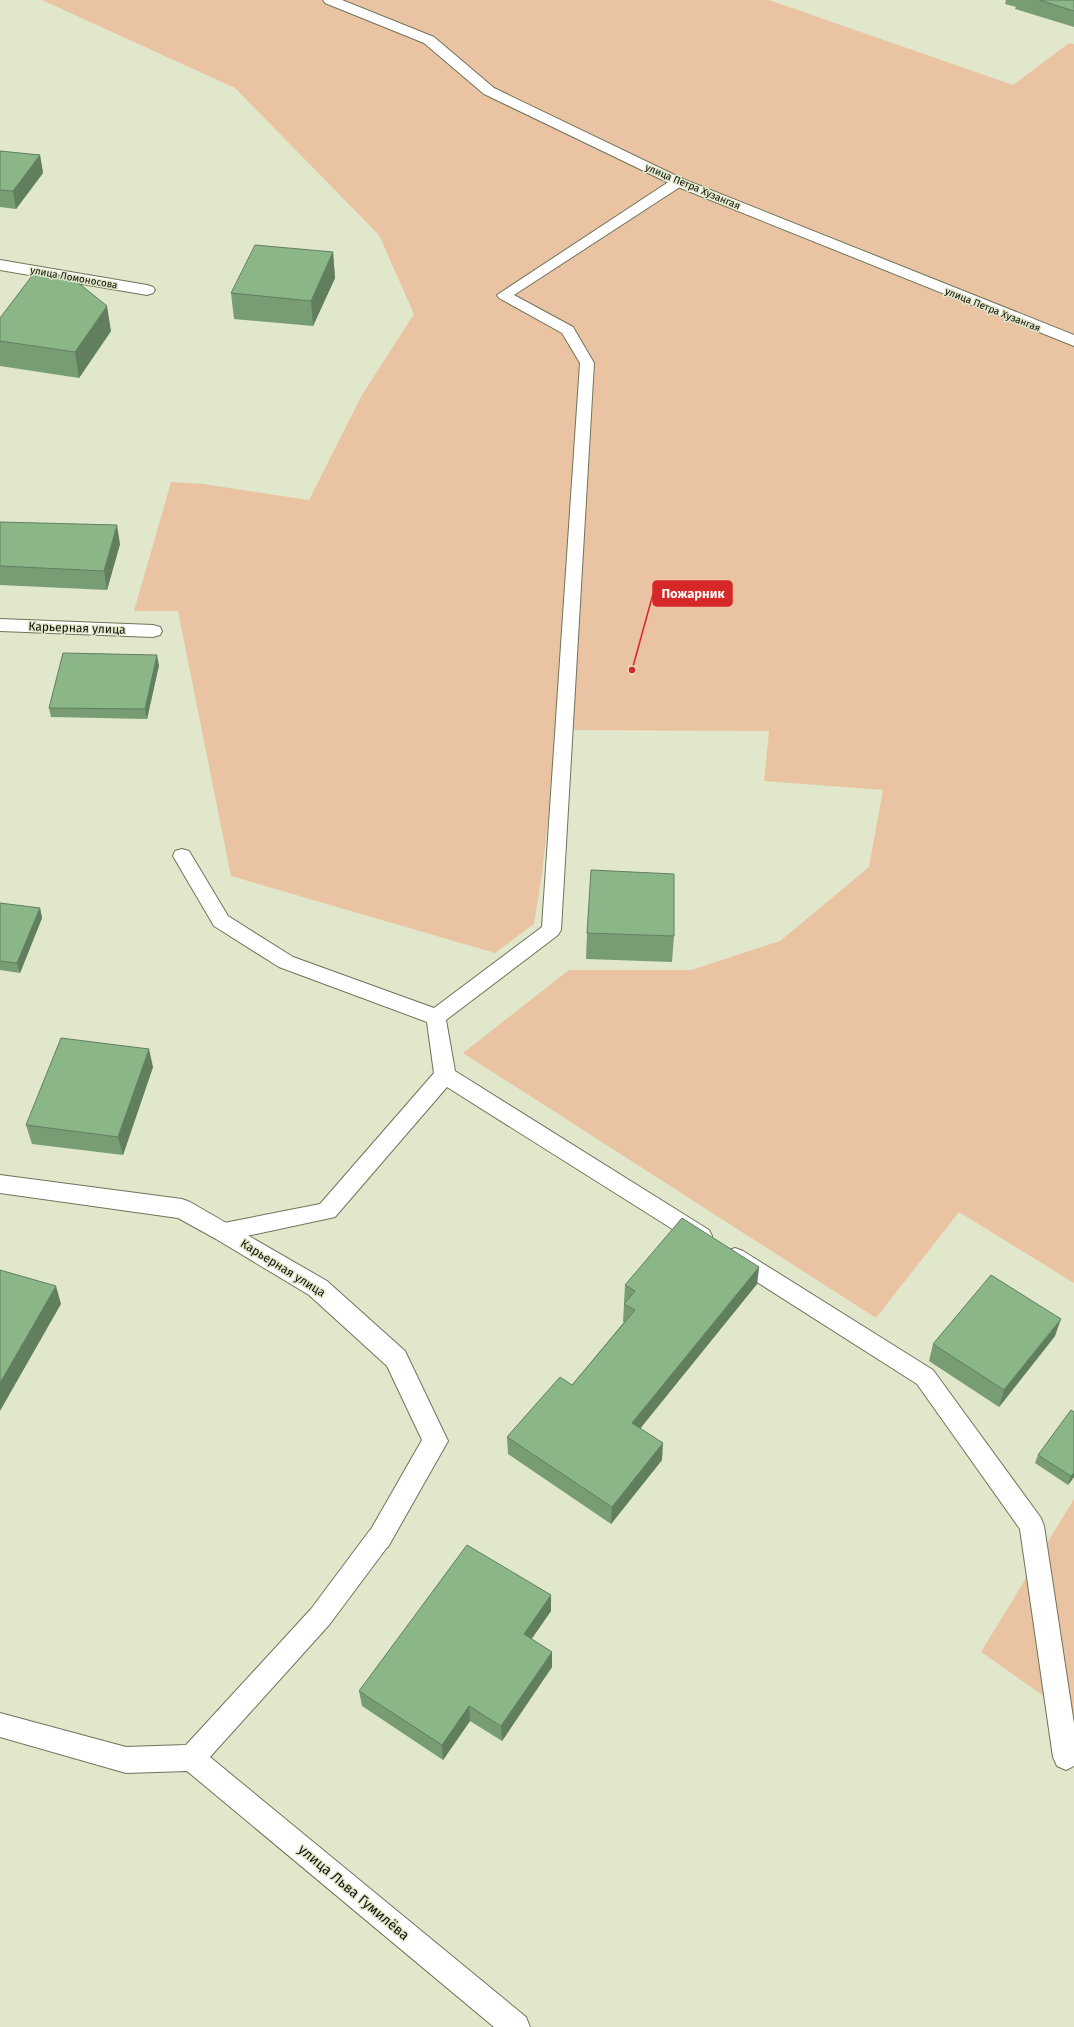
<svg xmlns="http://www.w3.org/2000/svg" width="1074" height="2027" font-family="'Fira Sans',sans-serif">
	<rect width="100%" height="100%" fill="#e1e7ca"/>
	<g fill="#eac4a2">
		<path d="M42,0H769L1013,85L1069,43L1074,44V1283L959,1212L876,1318L463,1053L569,970H691L780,941L869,867L883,790L764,781L769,731L558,730L542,874L534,924L495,953L231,876L178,611H134L171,482L203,484L309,500L362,395L414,314L379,235L235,88Z"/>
		<path d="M1074,1499V1717L981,1652Z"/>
	</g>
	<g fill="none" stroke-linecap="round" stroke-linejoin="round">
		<defs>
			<g id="lane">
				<path d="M678,178L683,179L685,182L683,185L514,295L573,327L594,363L561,930L558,935L446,1020L455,1071L709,1230L712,1236L709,1242L701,1245L693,1242L447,1087L335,1217L224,1241L216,1238L213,1232L216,1226L224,1223L320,1204L434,1073L427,1022L279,967L214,926L173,856L175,851L182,849L189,851L228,916L293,957L434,1008L542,927L580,363L562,333L499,298L497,295L673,179Z"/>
				<path d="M735,1248L743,1251L933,1370L1041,1518L1044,1526L1074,1724V1766L1066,1770L1057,1766L1053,1757L1020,1529L917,1384L727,1263L724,1257L727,1251Z"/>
				<path d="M379,1527L388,1530L391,1538L388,1546L329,1625L210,1757L526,2017L530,2027H494L187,1771L126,1773L0,1737V1713L126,1747L186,1745L311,1609L370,1530Z"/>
			</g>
			<g id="street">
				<path d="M323,0H342L434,37L494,88L683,179L1074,335V346L673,185L484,94L424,43L325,3Z"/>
				<path d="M0,260L147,285L153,287L155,290L153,293L147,295L0,270Z"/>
				<path d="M0,619L153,625L160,627L162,631L160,635L153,637L0,631Z"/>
				<path d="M0,1175L182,1199L190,1202L327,1281L405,1351L448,1441L388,1547L379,1550L370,1547L366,1538L422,1440L387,1366L309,1295L216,1239L178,1218L0,1193Z"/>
			</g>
		</defs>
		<use href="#lane" stroke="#6f745a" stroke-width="2"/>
		<use href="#street" stroke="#6f745a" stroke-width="2"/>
		<use href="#lane" fill="#fff" fill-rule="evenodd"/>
		<use href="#street" fill="#fff" fill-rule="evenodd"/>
	</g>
	<g fill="#789d75">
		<path d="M1006,0H1074V27L1015,9L1016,7L1005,4Z"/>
		<path d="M0,151L40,155L43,173L16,209L0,207Z"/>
		<path d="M333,252L335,278L313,326L234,319L231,293Z"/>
		<path d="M0,318L111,331L79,378L0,366Z"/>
		<path d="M0,522L120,544L107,590L0,585Z"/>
		<path d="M159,665L147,719L51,717L49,708Z"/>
		<path d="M0,903L40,908L42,918L20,973L0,970Z"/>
		<path d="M587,933L674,936L672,962L586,959Z"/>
		<path d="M153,1067L123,1155L32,1144L26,1125Z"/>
		<path d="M759,1267L757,1284L640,1428L662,1460L611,1524L508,1454L507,1437L572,1385L624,1322H623L624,1304L625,1303H624L625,1285Z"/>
		<path d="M1055,1336L999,1407L929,1361L933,1344Z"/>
		<path d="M1038,1455L1074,1477L1068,1485L1035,1463Z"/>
		<path d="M551,1611L531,1639L552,1652V1667L502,1741L470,1721L443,1760L362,1706L359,1691Z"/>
	</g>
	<g fill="#617f5f">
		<path d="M40,155L43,173L16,209L13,191Z"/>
		<path d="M333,252L335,278L313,326L311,301Z"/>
		<path d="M107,306L111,331L79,378L75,352Z"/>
		<path d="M117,525L120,544L107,590L104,571Z"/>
		<path d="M157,655L159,665L147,719L145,709Z"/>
		<path d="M40,908L42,918L20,973L17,963Z"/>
		<path d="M149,1049L153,1067L123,1155L118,1137Z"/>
		<path d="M759,1267L757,1284L631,1440L632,1423Z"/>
		<path d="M56,1286L61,1304L0,1411V1383Z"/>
		<path d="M1061,1319L1055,1336L999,1407L1004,1390Z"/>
		<path d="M663,1443L662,1460L611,1524L612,1507Z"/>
		<path d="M1074,1473V1477L1068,1485L1071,1476Z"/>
		<path d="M551,1595V1611L524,1650V1634Z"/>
		<path d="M552,1652V1667L502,1741L501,1726Z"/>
		<path d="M469,1706L470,1721L443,1760L442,1745Z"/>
	</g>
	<g fill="#8bb688" stroke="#617f5f">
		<path d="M1039,0H1074V11Z"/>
		<path d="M0,151L40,155L13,191L0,190Z"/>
		<path d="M255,245L333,252L311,301L231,293Z"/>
		<path d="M35,272L71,277L107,306L75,352L0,341V318Z"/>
		<path d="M0,522L117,525L104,571L0,566Z"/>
		<path d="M63,653L157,655L145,709L49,708Z"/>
		<path d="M591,870L674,874V936L587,933Z"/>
		<path d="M0,903L40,908L17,963L0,961Z"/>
		<path d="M61,1038L149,1049L118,1137L26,1125Z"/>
		<path d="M682,1218L759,1267L632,1423L663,1443L612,1507L507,1437L560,1377L572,1385L635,1310L624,1304L635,1291L625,1285Z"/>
		<path d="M0,1270L56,1286L0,1383Z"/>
		<path d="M991,1275L1061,1319L1004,1390L933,1344Z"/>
		<path d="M1071,1410L1074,1412V1473L1071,1476L1038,1455Z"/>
		<path d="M467,1545L551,1595L524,1634L552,1652L501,1726L469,1706L442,1745L359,1691Z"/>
	</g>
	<g text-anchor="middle" stroke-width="3" stroke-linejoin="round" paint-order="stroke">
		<g font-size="10" fill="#111208" stroke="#e1e7ca">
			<text transform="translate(693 186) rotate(23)" y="4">улица Петра Хузангая</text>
			<text transform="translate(74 277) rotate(10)" y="4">улица Ломоносова</text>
			<text transform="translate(993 309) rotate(22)" y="4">улица Петра Хузангая</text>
		</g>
		<g font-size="12" fill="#111208" stroke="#e1e7ca">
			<text transform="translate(77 628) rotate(2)" y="4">Карьерная улица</text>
			<text transform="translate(283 1268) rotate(32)" y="4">Карьерная улица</text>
		</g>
		<g font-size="14" fill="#111208" stroke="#e1e7ca">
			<text transform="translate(354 1892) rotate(40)" y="5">улица Льва Гумилёва</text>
		</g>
	</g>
	<path fill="none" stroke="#d62828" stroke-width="1.5" d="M632 670L653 594"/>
	<circle fill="#d62828" stroke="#e1e7ca" stroke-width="1.5" cx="632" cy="670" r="4"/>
	<rect fill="#d62828" stroke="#d62828" stroke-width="1.5" x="653" y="581" width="79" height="25" rx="4"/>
	<g font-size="13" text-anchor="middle" font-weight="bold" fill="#fff">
		<text x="693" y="598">Пожарник</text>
	</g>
</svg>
